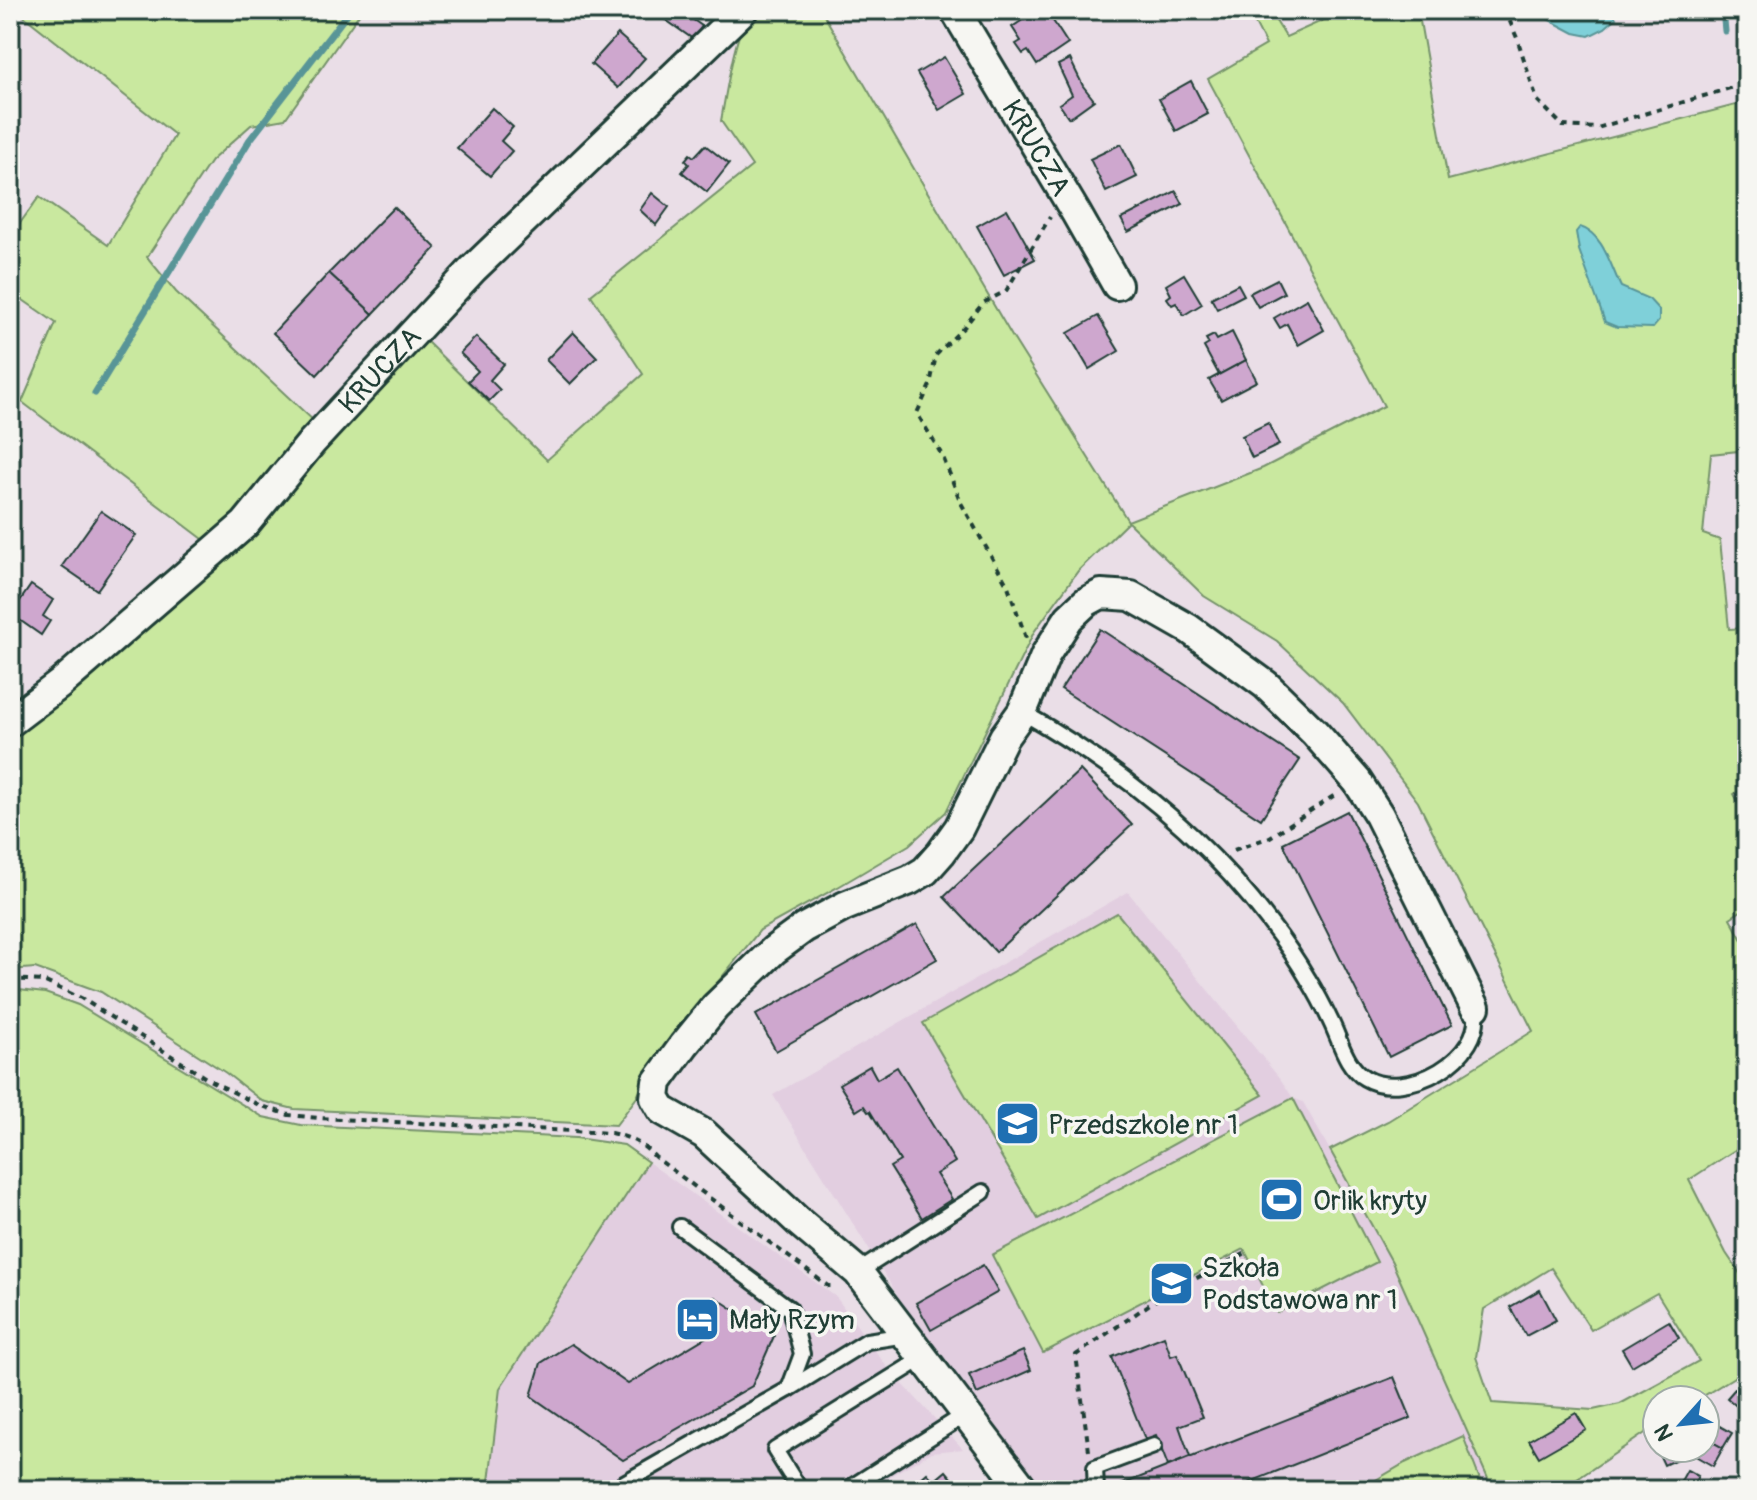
<svg xmlns="http://www.w3.org/2000/svg" width="1757" height="1500" font-family="Pangolin,sans-serif">
	<rect width="100%" height="100%" fill="#eadee7"/>
	<filter id="ink" filterUnits="userSpaceOnUse"><feTurbulence type="fractalNoise" baseFrequency=".0125" numOctaves="2"/><feDisplacementMap in="SourceGraphic" scale="16" xChannelSelector="R" yChannelSelector="G"/><feConvolveMatrix kernelMatrix="1 2 1 2 8 2 1 2 1" color-interpolation-filters="sRGB"/></filter>
	<g filter="url(#ink)">
		<g fill="#e2cee0">
			<path d="M1128,892L1281,1080L1293,1098L1303,1102L1392,1262L1493,1490H1045L973,1400L903,1304L773,1095Z"/>
			<path d="M648,1162L836,1297L887,1367L963,1449L932,1452L866,1490H488L500,1389Z"/>
		</g>
		<g fill="#c9e89f" stroke="#74926a" stroke-width="2" fill-rule="evenodd">
			<path d="M16,10H362L285,119L251,125L211,161L147,257L176,292L315,422L233,518L207,542L22,402L56,323L10,291V237L39,197L108,245L175,135Z"/>
			<path d="M752,10H821L1013,338L1128,521L1263,468L1384,406L1208,79L1266,45L1248,10H1269L1286,37L1346,10H1418L1448,180L1747,102V450L1711,454L1703,534L1720,540L1729,629L1747,628V786L1734,794L1747,817V907L1730,918L1747,949V1142L1689,1180L1726,1253L1747,1284V1369L1697,1400H1657V1425L1561,1490H1493L1392,1262L1330,1150L1388,1121L1533,1031L1418,802L1343,703L1277,641L1204,596L1128,522L1078,571L1034,632L946,812L909,845L838,887L760,930L654,1061L637,1097L616,1125L294,1109L262,1101L226,1073L101,992L35,968L10,970V736L152,614L419,334L547,460L643,374L591,295L752,166L721,121C726,94 735,27 752,10ZM1551,1268L1591,1330L1657,1293L1699,1361L1620,1404L1593,1410L1492,1403L1476,1357L1484,1309Z"/>
			<path d="M1117,913L1263,1095L1038,1219L923,1023Z"/>
			<path d="M10,989L45,993L78,1005L263,1117L301,1125L576,1138L624,1145L648,1162L500,1388L488,1490H10Z"/>
			<path d="M1293,1098L1377,1262L1277,1313L1244,1249L1043,1353L992,1255Z"/>
			<path d="M1463,1436L1484,1490H1359L1405,1463Z"/>
		</g>
		<g fill="#7fd0d9" stroke="#599597" stroke-width="2">
			<path d="M1539,10H1610L1616,18L1605,28L1589,36L1574,33L1542,16Z"/>
			<path d="M1580,227C1603,233 1611,267 1621,287L1649,299L1659,310V321L1653,328L1617,327L1605,322L1579,250L1576,232Z"/>
		</g>
		<g fill="none" stroke-linecap="round" stroke-linejoin="round">
			<g stroke="#599597" stroke-width="7">
				<path d="M1723,10L1725,31"/>
				<path d="M95,393L249,141L350,10"/>
			</g>
		</g>
		<g fill="#cea7ce" stroke="#1f3d34" stroke-width="2">
			<path d="M669,10H679L702,26L693,39L663,18Z"/>
			<path d="M1038,10H1046L1068,44L1037,65L1028,51L1023,54L1016,44L1021,41L1012,27Z"/>
			<path d="M618,34L645,58L618,88L591,64Z"/>
			<path d="M944,57L966,94L939,110L917,73Z"/>
			<path d="M1070,59L1083,86L1094,100L1069,118L1059,104L1072,95L1058,65Z"/>
			<path d="M1191,81L1208,114L1176,131L1159,99Z"/>
			<path d="M492,108L513,127L501,141L512,151L490,176L457,148Z"/>
			<path d="M1121,144L1137,177L1106,192L1090,159Z"/>
			<path d="M705,145L729,164L707,192L682,172L689,164L685,160L690,154L694,157Z"/>
			<path d="M1176,191L1183,204L1128,232L1121,219Z"/>
			<path d="M652,193L669,207L656,225L640,210Z"/>
			<path d="M394,207L436,248L373,314L329,273Z"/>
			<path d="M1007,209L1035,259L1004,275L977,226Z"/>
			<path d="M329,273L373,314L317,375L273,333Z"/>
			<path d="M1184,274L1202,304L1184,315L1176,303L1172,305L1167,298L1171,295L1166,285Z"/>
			<path d="M1277,279L1284,293L1258,307L1250,293Z"/>
			<path d="M1238,284L1244,295L1217,309L1211,298Z"/>
			<path d="M1307,299L1324,330L1298,345L1287,324L1280,328L1274,318Z"/>
			<path d="M1098,316L1119,351L1089,369L1068,333Z"/>
			<path d="M573,332L597,357L570,384L546,360Z"/>
			<path d="M1232,332L1246,360L1219,375L1204,347L1209,344L1206,339L1214,335L1217,340Z"/>
			<path d="M476,337L504,364L490,380L500,390L489,401L468,381L478,371L460,353Z"/>
			<path d="M1246,360L1257,381L1221,400L1209,380Z"/>
			<path d="M1268,423L1279,445L1252,458L1242,436Z"/>
			<path d="M101,511L136,535L97,590L62,566Z"/>
			<path d="M31,585L53,600L43,616L50,621L41,635L11,614Z"/>
			<path d="M1100,629L1300,760L1261,819L1061,689Z"/>
			<path d="M1080,770L1132,825L996,952L944,897Z"/>
			<path d="M1347,811L1452,1025L1389,1057L1283,843Z"/>
			<path d="M917,924L937,959L776,1051L756,1015Z"/>
			<path d="M870,1066L877,1079L897,1067L955,1162L936,1174L952,1199L922,1218L890,1167L900,1161L870,1111L868,1112L864,1106L856,1111L839,1084Z"/>
			<path d="M983,1265L998,1292L931,1330L916,1303Z"/>
			<path d="M1540,1290L1556,1320L1526,1336L1510,1307Z"/>
			<path d="M715,1297L774,1336L752,1386L623,1460L531,1396L541,1363L571,1344L628,1384L706,1337L698,1320Z"/>
			<path d="M1669,1321L1679,1338L1632,1366L1622,1349Z"/>
			<path d="M1164,1336L1171,1356L1177,1354L1203,1417L1179,1426L1190,1457L1168,1466L1156,1435L1145,1439L1112,1357Z"/>
			<path d="M1023,1351L1031,1370L977,1394L969,1375Z"/>
			<path d="M1394,1377L1411,1418L1230,1490H1108Z"/>
			<path d="M1742,1381L1747,1385V1415L1727,1398Z"/>
			<path d="M1576,1413L1586,1430L1539,1457L1529,1440Z"/>
			<path d="M1711,1421L1732,1433L1723,1448L1705,1438V1431Z"/>
			<path d="M1657,1437V1448H1675L1681,1457L1664,1465L1652,1439Z"/>
			<path d="M1705,1438L1723,1448L1713,1466L1692,1454L1696,1448H1705Z"/>
			<path d="M1687,1470L1698,1476L1695,1482L1711,1490H1676Z"/>
			<path d="M946,1471L962,1490H904L909,1486L911,1487L927,1473L934,1481Z"/>
		</g>
		<g fill="none" stroke-linecap="round" stroke-linejoin="round">
			<defs>
				<g id="service">
					<path d="M1022,712C1117,766 1204,835 1270,923C1284,941 1297,960 1308,979C1316,992 1324,1007 1331,1022C1340,1040 1346,1067 1365,1078C1405,1102 1487,1059 1475,1007"/>
					<path d="M680,1227L790,1309L802,1354L789,1389"/>
					<path d="M858,1272L983,1192"/>
					<path d="M624,1483L789,1389L867,1341L906,1335"/>
					<path d="M800,1490L775,1450L923,1358"/>
					<path d="M847,1490L966,1414"/>
					<path d="M1096,1490L1095,1468L1154,1446"/>
				</g>
				<g id="minor">
					<path id="s1" d="M955,10L1076,213L1117,285"/>
					<path id="s2" d="M10,722L60,684L245,524L312,442L473,269L743,10"/>
					<path d="M1024,1490L858,1272L800,1223L704,1134L662,1110L655,1098L657,1082L684,1045L715,1007L774,950L804,928L845,906L910,880L925,871L941,853L959,828L1004,737L1022,712L1046,654L1069,618L1086,602L1101,594L1131,596L1189,629L1266,685L1315,733L1357,781L1379,815L1475,1007"/>
				</g>
			</defs>
			<use href="#service" stroke="#1f3d34" stroke-width="20"/>
			<use href="#minor" stroke="#1f3d34" stroke-width="34"/>
			<g stroke="#1f3d34" stroke-width="4" stroke-dasharray="6 6" stroke-linecap="butt">
				<path d="M1505,10L1517,38L1537,100L1563,126L1597,128L1747,83"/>
				<path d="M1026,638L1008,586L961,503L943,457L917,413L930,385L936,355L965,326L983,303L1006,291L1050,217"/>
				<path d="M1234,850L1270,837L1335,795"/>
				<path d="M10,979L43,981L81,998L209,1080L259,1105L289,1115L319,1118L611,1133C632,1138 640,1142 655,1157L828,1286H834"/>
				<path d="M1089,1451L1076,1355L1163,1295L1246,1253"/>
			</g>
			<use href="#service" stroke="#f6f6f2" stroke-width="14"/>
			<use href="#minor" stroke="#f6f6f2" stroke-width="28"/>
		</g>
	</g>
	<defs>
		<symbol id="school-square" viewBox="-11 -11 22 22"><rect x="-9" y="-9" width="18" height="18" rx="4" fill="#1f6fb2" stroke="#f6f6f2"/><path d="M0-5L7-2L0 1L-7-2ZM-4 1L0 2.5L4 1V4Q0 6-4 4Z" fill="#fff"/></symbol>
		<symbol id="stadium-square" viewBox="-11 -11 22 22"><rect x="-9" y="-9" width="18" height="18" rx="4" fill="#1f6fb2" stroke="#f6f6f2"/><path d="M0-5a6.5 5 0 1 0 0 10a6.5 5 0 1 0 0-10ZM-3.5-1.8h7v3.6h-7Z" fill="#fff"/></symbol>
		<symbol id="hotel-square" viewBox="-11 -11 22 22"><rect x="-9" y="-9" width="18" height="18" rx="4" fill="#1f6fb2" stroke="#f6f6f2"/><path d="M-6-4.5h1.5V1H6V5H4.5V3h-9V5H-6ZM-4 0a1.8 1.8 0 1 1 3.6 0ZM.5 0V-2.5h3Q6-2.5 6 0Z" fill="#fff"/></symbol>
	</defs>
	<g fill-rule="evenodd">
		<use href="#school-square" x="992" y="1098" width="51" height="51"/>
		<use href="#stadium-square" x="1256" y="1174" width="51" height="51"/>
		<use href="#school-square" x="1146" y="1258" width="51" height="51"/>
		<use href="#hotel-square" x="672" y="1294" width="51" height="51"/>
	</g>
	<g text-anchor="middle" stroke-width="7" stroke-linejoin="round" paint-order="stroke">
		<g font-size="28" fill="#1f3d34" stroke="#f6f6f2">
			<text dy="10" stroke="none"><textPath href="#s1" startOffset="160">KRUCZA</textPath></text>
			<text dy="10" stroke="none"><textPath href="#s2" startOffset="512">KRUCZA</textPath></text>
		</g>
		<g font-size="28" fill="#1f3d34" stroke="#f6f6f2" text-anchor="start">
			<text x="1048" y="1134">Przedszkole nr 1</text>
			<text x="1313" y="1210">Orlik kryty</text>
			<text x="1202" y="1277">Szkoła<tspan x="1202" dy="32">Podstawowa nr 1</tspan></text>
			<text x="729" y="1329">Mały Rzym</text>
		</g>
	</g>
	<rect width="1757" height="1500" fill="none" stroke="#f6f6f2" stroke-width="40"/>
	<rect x="20" y="20" width="1717" height="1460" fill="none" stroke="#1f3d34" stroke-width="3" filter="url(#ink)"/>
	<g transform="translate(1681 1424) rotate(243)"><circle r="38" fill="#f6f6f2" stroke="#a0aca6" stroke-width="2"/>
	<path d="M0-6L14 30L0 20L-14 30Z" fill="#1f6fb2"/>
	<text y="-12" font-size="22" font-weight="bold" text-anchor="middle" fill="#1f3d34">N</text>
	</g>
</svg>
